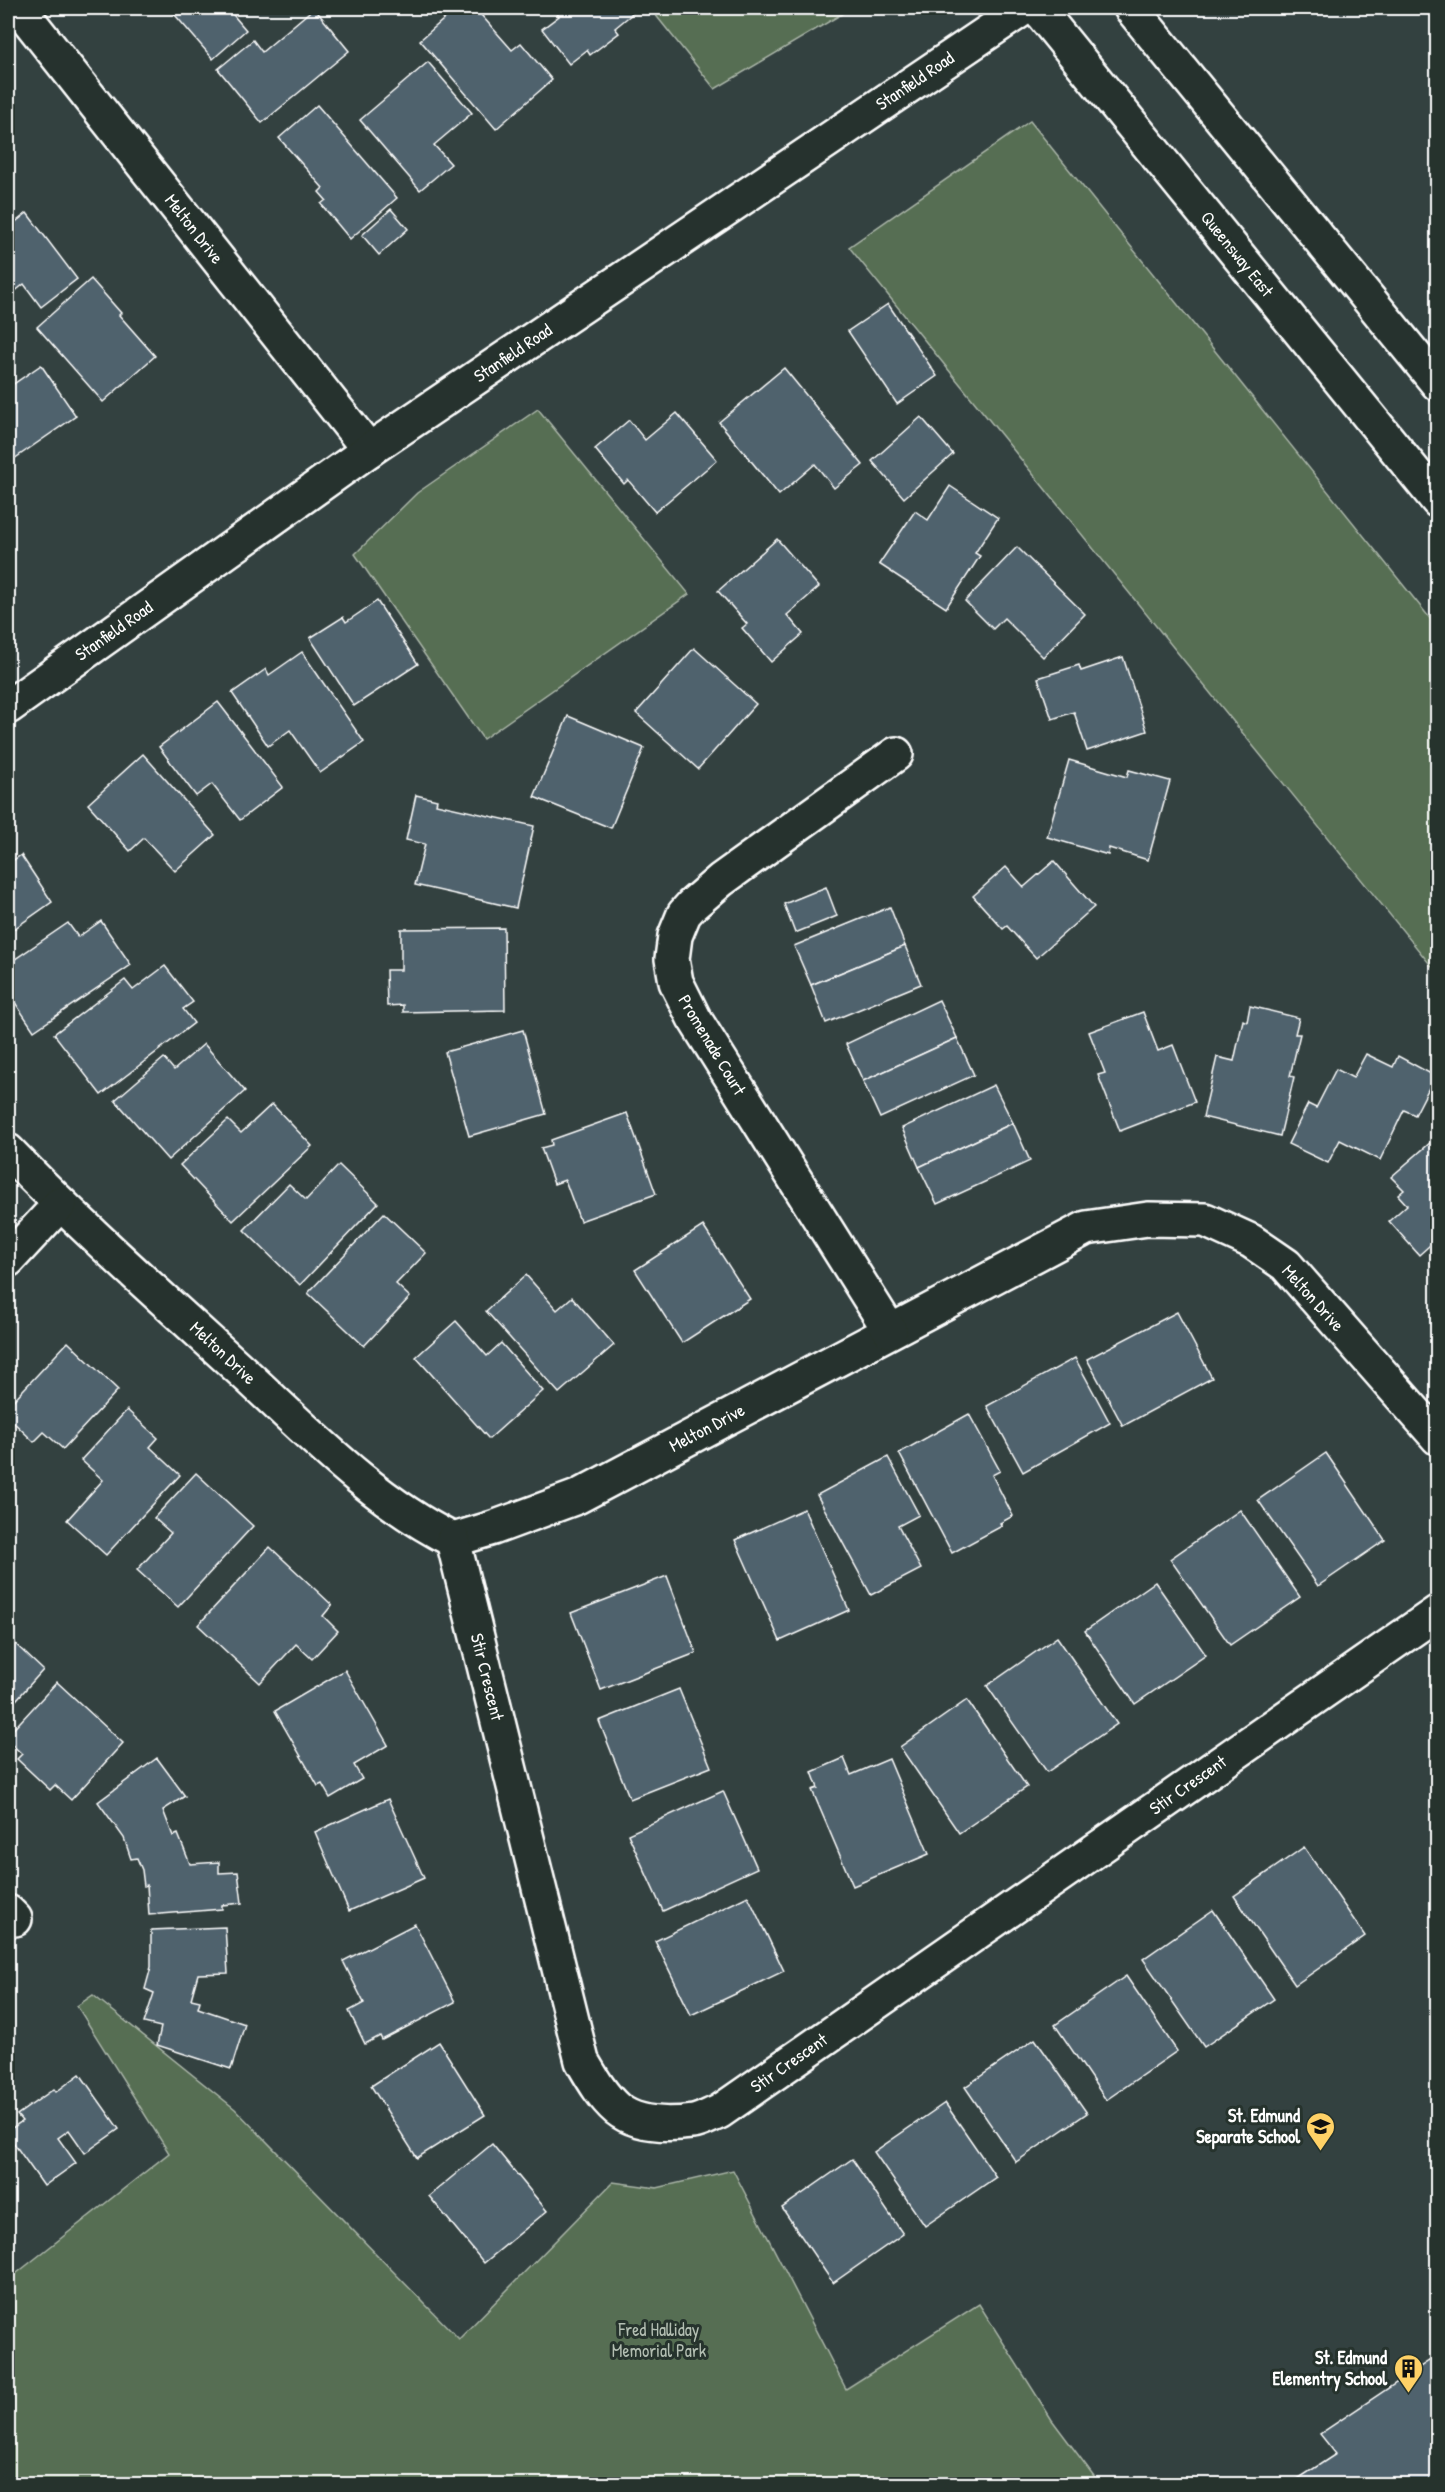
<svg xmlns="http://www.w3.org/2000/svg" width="1445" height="2492" font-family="'Patrick Hand',sans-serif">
	<rect width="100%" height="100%" fill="#334140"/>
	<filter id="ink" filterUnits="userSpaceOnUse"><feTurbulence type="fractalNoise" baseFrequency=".0167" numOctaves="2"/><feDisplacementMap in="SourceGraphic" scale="12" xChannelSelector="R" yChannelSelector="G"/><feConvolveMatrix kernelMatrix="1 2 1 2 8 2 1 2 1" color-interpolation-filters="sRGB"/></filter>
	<g filter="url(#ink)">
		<g fill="#576e53" stroke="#abb6a9" stroke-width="1.5">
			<path d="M650,8H852L715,89Z"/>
			<path d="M1030,121L1437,627V973L849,247Z"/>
			<path d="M538,409L689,594L483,739L355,554L417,493Z"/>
			<path d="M93,1995L235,2109L459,2339L613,2182L657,2188L733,2170L846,2389L979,2304L1052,2420L1100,2484H8V2280L169,2153L77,2006Z"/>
		</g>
		<g fill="#50626d" stroke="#fff" stroke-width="1.5">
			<path d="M169,8H231L229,10L246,30L213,59Z"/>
			<path d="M314,8L349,51L262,123L218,69L253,40L262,52Z"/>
			<path d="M457,8H475L512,50L521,43L552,80L496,129L420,40Z"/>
			<path d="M553,8H627L632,14L615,28L619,33L590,55L587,50L569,64L542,29L559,16Z"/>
			<path d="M428,62L472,113L434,145L451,164L420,190L360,120Z"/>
			<path d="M317,105L397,198L350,239L321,204L326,200L319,192L323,188L279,138Z"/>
			<path d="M391,209L408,229L379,255L362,235Z"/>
			<path d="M27,213L77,279L41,307L24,284L8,297V228Z"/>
			<path d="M91,279L121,313L119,315L155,356L103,402L37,327Z"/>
			<path d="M888,304L937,376L897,404L848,331Z"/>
			<path d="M41,365L76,416L11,461L8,456V388Z"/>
			<path d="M784,368L863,465L834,488L815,464L779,495L719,422Z"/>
			<path d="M677,413L717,460L655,512L628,480L624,484L595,449L629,420L645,440Z"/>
			<path d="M921,417L953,454L904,498L872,461Z"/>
			<path d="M950,486L998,518L975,553L980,556L946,608L879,564L915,511L928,520Z"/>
			<path d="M777,539L819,587L787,615L803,634L771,662L742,628L747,624L718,591Z"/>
			<path d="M1017,547L1085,614L1043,657L1004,618L993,629L965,601Z"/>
			<path d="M377,601L418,664L354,706L310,638L343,617L346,622Z"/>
			<path d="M694,648L756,704L698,769L636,713Z"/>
			<path d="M302,652L364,742L320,773L290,730L268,746L232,693L266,669L269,675Z"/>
			<path d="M1123,657L1147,731L1087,751L1074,712L1052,719L1038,678L1079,665L1081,671Z"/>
			<path d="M218,702L283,787L240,820L212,784L196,796L159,747Z"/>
			<path d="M568,716L644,748L611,828L534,797Z"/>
			<path d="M143,754L215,835L175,871L144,838L130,851L88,804Z"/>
			<path d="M1069,760L1127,777L1129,770L1170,781L1148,860L1109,848L1108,855L1047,837Z"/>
			<path d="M416,795L437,800L436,804L534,826L516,908L415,885L425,844L406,840Z"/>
			<path d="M21,855L52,902L8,933V864Z"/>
			<path d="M1054,861L1094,907L1036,958L1007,926L1003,929L973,896L1006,867L1024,887Z"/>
			<path d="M826,887L837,916L795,933L784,904Z"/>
			<path d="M890,907L905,946L811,985L794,946Z"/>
			<path d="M101,921L131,965L34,1031L8,992V964L68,923L78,937Z"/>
			<path d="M504,928L505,1010L403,1012V1005L387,1006L386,970H401V929Z"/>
			<path d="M905,946L921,984L826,1023L811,985Z"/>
			<path d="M165,966L193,1002L183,1009L194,1023L101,1095L54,1034L125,980L133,990Z"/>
			<path d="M939,1000L957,1038L863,1081L846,1044Z"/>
			<path d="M1250,1006L1299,1018L1295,1034H1300L1290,1076L1294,1077L1280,1136L1203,1117L1217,1057L1234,1061L1243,1020L1247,1022Z"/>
			<path d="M1143,1012L1158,1051L1173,1045L1195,1102L1120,1131L1098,1075L1105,1073L1089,1032Z"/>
			<path d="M523,1030L546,1114L469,1136L445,1052Z"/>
			<path d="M957,1038L974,1075L880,1118L863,1081Z"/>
			<path d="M204,1044L245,1091L168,1160L115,1100L164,1058L174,1070Z"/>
			<path d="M1366,1054L1393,1067L1398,1056L1435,1076L1415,1115L1404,1110L1380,1160L1340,1140L1328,1163L1288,1144L1308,1104L1316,1108L1336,1069L1353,1078Z"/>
			<path d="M994,1085L1013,1123L919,1167L902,1128Z"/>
			<path d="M272,1104L312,1146L233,1221L180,1165L228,1120L241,1133Z"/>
			<path d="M627,1113L656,1194L580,1221L565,1180L554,1184L541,1148L552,1145L551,1140Z"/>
			<path d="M1013,1123L1030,1161L937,1204L919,1167Z"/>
			<path d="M1438,1136V1238L1419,1255L1389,1221L1407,1205L1398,1195L1404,1190L1391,1177Z"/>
			<path d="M339,1165L378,1203L300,1285L244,1230L289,1184L306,1200Z"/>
			<path d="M384,1213L426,1253L396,1284L410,1297L364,1346L308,1293Z"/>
			<path d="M703,1226L750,1299L682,1343L635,1270Z"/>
			<path d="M526,1275L557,1310L572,1297L614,1345L559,1393L486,1311Z"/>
			<path d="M1177,1312L1212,1378L1123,1426L1087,1359Z"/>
			<path d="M456,1321L487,1356L501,1343L543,1391L489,1439L416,1357Z"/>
			<path d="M68,1342L118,1390L63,1449L44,1432L34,1442L8,1417V1406Z"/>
			<path d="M1075,1358L1110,1423L1023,1472L987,1406Z"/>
			<path d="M127,1410L158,1438L150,1447L180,1475L106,1555L67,1520L103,1480L81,1460Z"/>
			<path d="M969,1414L1000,1471L992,1475L1013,1516L1000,1523L1002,1526L952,1553L899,1453Z"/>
			<path d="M1326,1453L1385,1540L1318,1586L1258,1500Z"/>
			<path d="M888,1457L919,1515L898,1526L921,1569L871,1595L817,1495Z"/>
			<path d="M196,1473L253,1526L178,1607L137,1570L171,1533L154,1518Z"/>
			<path d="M804,1509L849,1610L780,1641L735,1540Z"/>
			<path d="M1240,1510L1300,1597L1230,1645L1170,1559Z"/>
			<path d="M270,1547L332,1605L323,1616L338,1631L312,1659L296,1644L260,1683L198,1625Z"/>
			<path d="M667,1576L696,1653L601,1690L571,1613Z"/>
			<path d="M1155,1582L1206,1655L1135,1704L1085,1631Z"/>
			<path d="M8,1637L43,1670L8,1709Z"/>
			<path d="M1057,1637L1117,1724L1047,1772L987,1686Z"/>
			<path d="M345,1670L388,1745L354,1765L362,1779L330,1798L322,1784L318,1786L275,1711Z"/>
			<path d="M57,1682L123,1743L71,1800L55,1785L50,1790L17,1759L22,1754L8,1741V1735Z"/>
			<path d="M679,1689L711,1767L630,1799L599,1721Z"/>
			<path d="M967,1700L1027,1787L959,1833L900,1747Z"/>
			<path d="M157,1758L185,1796L163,1810L173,1836L178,1834L190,1864L219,1862V1873L238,1872L242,1903L222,1905V1909L149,1915L147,1885L144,1886L142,1870L137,1858L131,1859L124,1838L98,1802Z"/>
			<path d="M844,1758L851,1775L889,1759L929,1854L853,1886L812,1790L818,1788L812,1772Z"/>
			<path d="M723,1791L757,1868L663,1911L628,1834Z"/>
			<path d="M388,1799L424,1878L349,1911L315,1832Z"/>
			<path d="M1304,1847L1365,1936L1295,1985L1234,1896Z"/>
			<path d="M748,1896L784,1971L691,2015L655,1941Z"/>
			<path d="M1213,1910L1274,1999L1204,2047L1143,1959Z"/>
			<path d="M415,1924L455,2002L382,2040L380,2036L365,2044L349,2011L364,2003L343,1961Z"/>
			<path d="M225,1927L228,1973L198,1974L191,1999L200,2001L198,2008L245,2024L231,2069L157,2045L161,2027L144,2023L154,1993L145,1989L151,1967V1930Z"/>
			<path d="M1126,1976L1177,2051L1106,2100L1055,2025Z"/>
			<path d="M1035,2039L1087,2113L1016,2162L965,2087Z"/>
			<path d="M439,2042L485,2115L417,2158L371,2086Z"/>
			<path d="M80,2074L119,2129L85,2153L69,2130L58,2138L76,2163L44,2186L8,2135V2131L22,2121L17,2115L54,2089L56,2092Z"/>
			<path d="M945,2103L996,2177L925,2226L874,2152Z"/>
			<path d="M492,2144L547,2211L484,2263L429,2196Z"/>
			<path d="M852,2159L903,2234L833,2283L782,2208Z"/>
			<path d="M1438,2355V2484H1290L1336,2454L1320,2434Z"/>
		</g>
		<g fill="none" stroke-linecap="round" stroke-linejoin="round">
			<defs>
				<g id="street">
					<path d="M19,8L369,450"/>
					<path d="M8,1151C83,1228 164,1300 244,1373C309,1433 373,1500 453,1540L493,1528L577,1497L1086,1228L1148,1219L1205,1220L1251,1241L1286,1265L1438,1438"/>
					<path d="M8,1260L60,1204"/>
					<path d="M890,1331L694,1018L676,982L672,959L675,936L684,914L692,905L721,880L896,754"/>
					<path d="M453,1540L582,2061C592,2078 602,2096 617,2109C637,2125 669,2125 693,2122C701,2121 711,2115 719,2112L1438,1612"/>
					<path d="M8,1912L15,1919"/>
				</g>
				<g id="secondary">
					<path d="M1037,8L1438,501"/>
					<path d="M1131,8L1438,384"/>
					<path d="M8,707L369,450L1024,8"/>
				</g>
			</defs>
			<use href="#street" stroke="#fff" stroke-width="38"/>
			<use href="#secondary" stroke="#fff" stroke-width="38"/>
			<use href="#street" stroke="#26332d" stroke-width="33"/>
			<use href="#secondary" stroke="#26332d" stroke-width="33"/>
		</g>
	</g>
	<defs>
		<symbol id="school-pin" viewBox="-11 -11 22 30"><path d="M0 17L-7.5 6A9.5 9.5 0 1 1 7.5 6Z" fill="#ffd166" stroke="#26332d"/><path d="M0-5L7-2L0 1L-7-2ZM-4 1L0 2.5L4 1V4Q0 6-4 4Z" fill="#111"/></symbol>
		<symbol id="building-pin" viewBox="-11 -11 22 30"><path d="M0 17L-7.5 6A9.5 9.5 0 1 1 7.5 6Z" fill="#ffd166" stroke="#26332d"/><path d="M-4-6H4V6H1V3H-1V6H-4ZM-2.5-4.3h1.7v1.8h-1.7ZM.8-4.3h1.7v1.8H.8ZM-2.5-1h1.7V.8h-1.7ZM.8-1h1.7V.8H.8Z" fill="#111"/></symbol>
	</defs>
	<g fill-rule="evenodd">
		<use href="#school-pin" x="1304" y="2110" width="33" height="45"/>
		<use href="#building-pin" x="1392" y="2352" width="33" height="45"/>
	</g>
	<g text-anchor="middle" stroke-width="6" stroke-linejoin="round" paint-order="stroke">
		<g font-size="18" fill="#fff" stroke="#26332d">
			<text transform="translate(915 81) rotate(-34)" y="6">Stanfield Road</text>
			<text transform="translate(194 229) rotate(52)" y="6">Melton Drive</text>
			<text transform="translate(1237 254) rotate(51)" y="6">Queensway East</text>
			<text transform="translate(513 353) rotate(-34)" y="6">Stanfield Road</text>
			<text transform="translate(114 631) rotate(-35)" y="6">Stanfield Road</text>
			<text transform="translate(712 1045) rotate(59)" y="6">Promenade Court</text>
			<text transform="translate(1313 1298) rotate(48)" y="6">Melton Drive</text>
			<text transform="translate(223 1353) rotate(43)" y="6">Melton Drive</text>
			<text transform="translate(707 1428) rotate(-28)" y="6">Melton Drive</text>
			<text transform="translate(487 1677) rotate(76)" y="6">Stir Crescent</text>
			<text transform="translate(1188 1785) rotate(-35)" y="6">Stir Crescent</text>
			<text transform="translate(789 2063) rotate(-35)" y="6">Stir Crescent</text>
		</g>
		<g font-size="18" font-weight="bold" fill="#fff" stroke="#26332d" text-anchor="end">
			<text x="1300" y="2122">St. Edmund<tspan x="1300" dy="21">Separate School</tspan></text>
			<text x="1387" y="2364">St. Edmund<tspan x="1387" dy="21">Elementry School</tspan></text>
		</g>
		<g font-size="18" fill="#b3beb2" stroke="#26332d">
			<text x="659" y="2336">Fred Halliday<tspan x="659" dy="21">Memorial Park</tspan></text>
		</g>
	</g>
	<rect width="1445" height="2492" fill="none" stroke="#26332d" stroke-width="30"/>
	<rect x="15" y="15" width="1415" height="2462" fill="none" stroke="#fff" stroke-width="2" filter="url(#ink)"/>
</svg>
